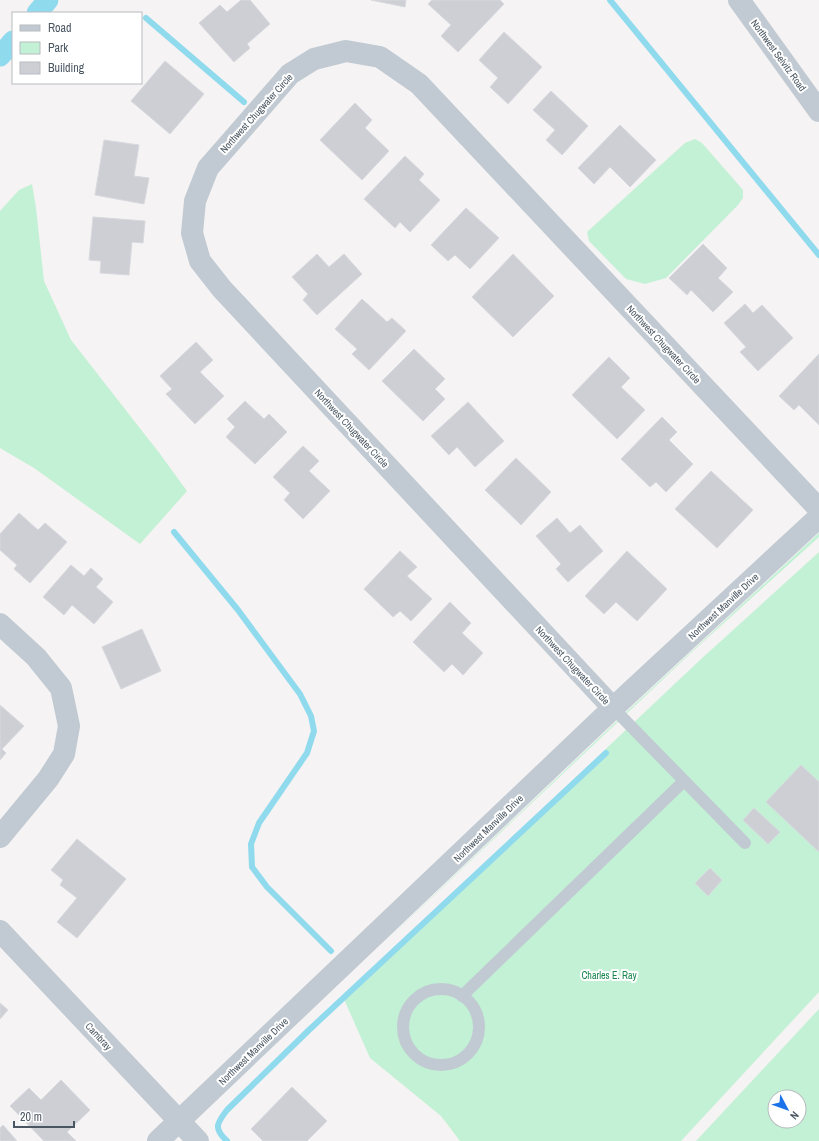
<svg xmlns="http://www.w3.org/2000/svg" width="819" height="1141" font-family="'Archivo Narrow',sans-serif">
	<rect width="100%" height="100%" fill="#f5f3f3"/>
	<g fill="#c3f1d5" fill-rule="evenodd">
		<path d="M695,139L702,143L743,190V198L738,205L666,278L645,284L626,279L589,241L587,232L685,143Z"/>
		<path d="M32,184L36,208L44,281L71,340L160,454L187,491L140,544L34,468L0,448V211L19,190Z"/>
		<path d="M819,533V537L693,651L375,951L621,717Z"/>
		<path d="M819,552V992L681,1141H460L441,1116L370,1058L343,997L700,660Z"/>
		<path d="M819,1009V1141H696ZM775,1097H799V1121H775Z"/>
	</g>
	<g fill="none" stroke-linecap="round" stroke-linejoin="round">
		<g stroke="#90daee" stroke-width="6">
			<path d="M610,0L819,255"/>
			<path d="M146,18L244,102"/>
			<path d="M174,532L238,610L300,694L311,716L314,731L307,753L259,823L251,844L252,867L267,887L331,951"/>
			<path d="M227,1141C213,1128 217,1123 227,1110L309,1030L606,753"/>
		</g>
		<g stroke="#90daee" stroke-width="21">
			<path d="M37,13L48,0"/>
			<path d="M0,56L13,41"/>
		</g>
	</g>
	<g fill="#cdcfd5" stroke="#d7d9de">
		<path d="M241,0H250L270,24L247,44L250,48L234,62L199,23L220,5L227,12Z"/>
		<path d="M371,0H406L405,7Z"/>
		<path d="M432,0H500L504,4L458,52L441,36L451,25L428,4Z"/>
		<path d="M504,32L542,67L508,104L490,87L498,78L479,60Z"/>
		<path d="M165,61L204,94L170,134L131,101Z"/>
		<path d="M551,91L588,126L562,155L546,140L555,130L533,110Z"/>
		<path d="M355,103L372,120L365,128L389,151L362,180L320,140Z"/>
		<path d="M620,125L656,160L630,187L610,167L594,184L578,168Z"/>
		<path d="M104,140L139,145L134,176L149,178L144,204L95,195Z"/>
		<path d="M405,156L424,174L419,180L440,200L410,232L400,222L395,228L364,199Z"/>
		<path d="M466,208L499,238L470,269L455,255L448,261L431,245Z"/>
		<path d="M93,217L145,221L143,243L132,242L129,275L100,273L101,261L89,260Z"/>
		<path d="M703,244L727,268L718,278L733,292L713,312L691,290L687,295L669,278Z"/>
		<path d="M317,254L329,267L344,254L362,274L317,315L303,300L308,294L292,277Z"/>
		<path d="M513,254L554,296L513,337L472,297Z"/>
		<path d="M362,299L387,322L392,318L406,331L369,370L352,354L357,349L335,329Z"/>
		<path d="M745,304L753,313L762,305L793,338L758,371L740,352L746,347L724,323Z"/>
		<path d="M196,342L213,360L200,372L224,396L195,424L166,394L172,389L160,376Z"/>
		<path d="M414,349L445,379L435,389L445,399L423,421L382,381Z"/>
		<path d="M819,354V425L799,405L794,410L779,396Z"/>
		<path d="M609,357L630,378L621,387L645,410L617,439L572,395Z"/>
		<path d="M245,401L264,419L269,414L287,432L255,464L226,437L235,427L227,419Z"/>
		<path d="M468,402L504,441L475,467L457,447L449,455L431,436Z"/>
		<path d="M662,417L677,432L669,440L693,464L666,492L656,482L650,487L621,459Z"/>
		<path d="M303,446L319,461L309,471L330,491L303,519L284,500L290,493L273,477Z"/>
		<path d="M516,458L551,492L521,525L485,490Z"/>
		<path d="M711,471L753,510L717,548L675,509Z"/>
		<path d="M19,513L38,530L45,523L67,542L30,583L14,569L17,565L0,550V534Z"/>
		<path d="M557,518L570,533L580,525L603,551L568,582L556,569L561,564L536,536Z"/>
		<path d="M400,551L417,567L407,576L432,599L411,621L400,611L393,617L364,589Z"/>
		<path d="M627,551L667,589L637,621L616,602L604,614L585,596Z"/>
		<path d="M71,565L84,576L91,568L103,579L96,587L113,602L94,624L72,605L64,615L43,597Z"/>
		<path d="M450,602L471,623L462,633L483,653L463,675L452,664L444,672L413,642Z"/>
		<path d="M142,629L161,671L121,689L102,647Z"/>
		<path d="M0,705L24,726L2,749L6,753L0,760Z"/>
		<path d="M801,765L819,782V852L766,802Z"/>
		<path d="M754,808L780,832L768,844L743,820Z"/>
		<path d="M77,839L126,879L77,938L57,922L77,898L60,885L63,880L51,870Z"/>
		<path d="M710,868L722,880L708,896L695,883Z"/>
		<path d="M0,1003L8,1010L0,1019Z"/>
		<path d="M61,1080L90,1110L67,1132L76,1141H44L10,1106L29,1088L41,1100Z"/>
		<path d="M292,1087L327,1121L307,1141H263L251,1129Z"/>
		<path d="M3,1125L17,1141H0V1128Z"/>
	</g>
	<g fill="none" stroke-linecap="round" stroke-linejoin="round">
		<g stroke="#c1cad2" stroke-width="12">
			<path d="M613,708L745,843"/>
			<circle cx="441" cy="1027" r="38"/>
			<path d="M462,996L684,781"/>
		</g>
		<g stroke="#c1cad2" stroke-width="22">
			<path d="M0,624L36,657L61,688L69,726L64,754L48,779L0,837"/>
			<path d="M613,708L222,289L200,261L192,233L195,201L208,168L290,74L314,59L346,51L380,57L419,84L819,509"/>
			<path d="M0,931L198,1141"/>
		</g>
		<g stroke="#c1cad2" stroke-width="22">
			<path d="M739,0L819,111"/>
			<path d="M158,1141L613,708L819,517"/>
		</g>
	</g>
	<g text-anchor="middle" stroke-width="4" stroke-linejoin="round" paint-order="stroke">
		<g font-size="10" fill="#4a5661" stroke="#fff">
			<text transform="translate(779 55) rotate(54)" y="4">Northwest Selvitz Road</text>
			<text transform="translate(256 113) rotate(-48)" y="4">Northwest Chugwater Circle</text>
			<text transform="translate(664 344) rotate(47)" y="4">Northwest Chugwater Circle</text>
			<text transform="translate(352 428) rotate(47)" y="4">Northwest Chugwater Circle</text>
			<text transform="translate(723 606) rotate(-43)" y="4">Northwest Manville Drive</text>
			<text transform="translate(573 665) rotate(47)" y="4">Northwest Chugwater Circle</text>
			<text transform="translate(488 828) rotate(-44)" y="4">Northwest Manville Drive</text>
			<text transform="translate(99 1036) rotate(47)" y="4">Cambray</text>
			<text transform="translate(253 1051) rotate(-44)" y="4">Northwest Manville Drive</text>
		</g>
		<g font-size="10" fill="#17864f" stroke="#fff">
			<text x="609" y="979">Charles E. Ray</text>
		</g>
	</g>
	<rect x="12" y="12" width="130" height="72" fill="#ffffff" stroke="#b7bbc0"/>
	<rect x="20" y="25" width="20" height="6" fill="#c1cad2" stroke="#b7bbc0"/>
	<text x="48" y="32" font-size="12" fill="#4a5661">Road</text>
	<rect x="20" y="42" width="20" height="12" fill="#c3f1d5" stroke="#b7bbc0"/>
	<text x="48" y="52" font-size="12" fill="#4a5661">Park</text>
	<rect x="20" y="62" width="20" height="12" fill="#cdcfd5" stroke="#b7bbc0"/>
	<text x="48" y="72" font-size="12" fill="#4a5661">Building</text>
	<g transform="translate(787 1109) rotate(131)"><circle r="19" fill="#ffffff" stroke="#b7bbc0"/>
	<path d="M0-3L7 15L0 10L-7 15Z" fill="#1a73e8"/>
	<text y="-6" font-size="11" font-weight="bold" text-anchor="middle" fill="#4a5661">N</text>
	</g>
	<path d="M14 1121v6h60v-6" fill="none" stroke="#4a5661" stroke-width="2"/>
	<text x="20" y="1121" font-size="12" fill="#4a5661" stroke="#ffffff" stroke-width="3" paint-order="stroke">20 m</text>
</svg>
